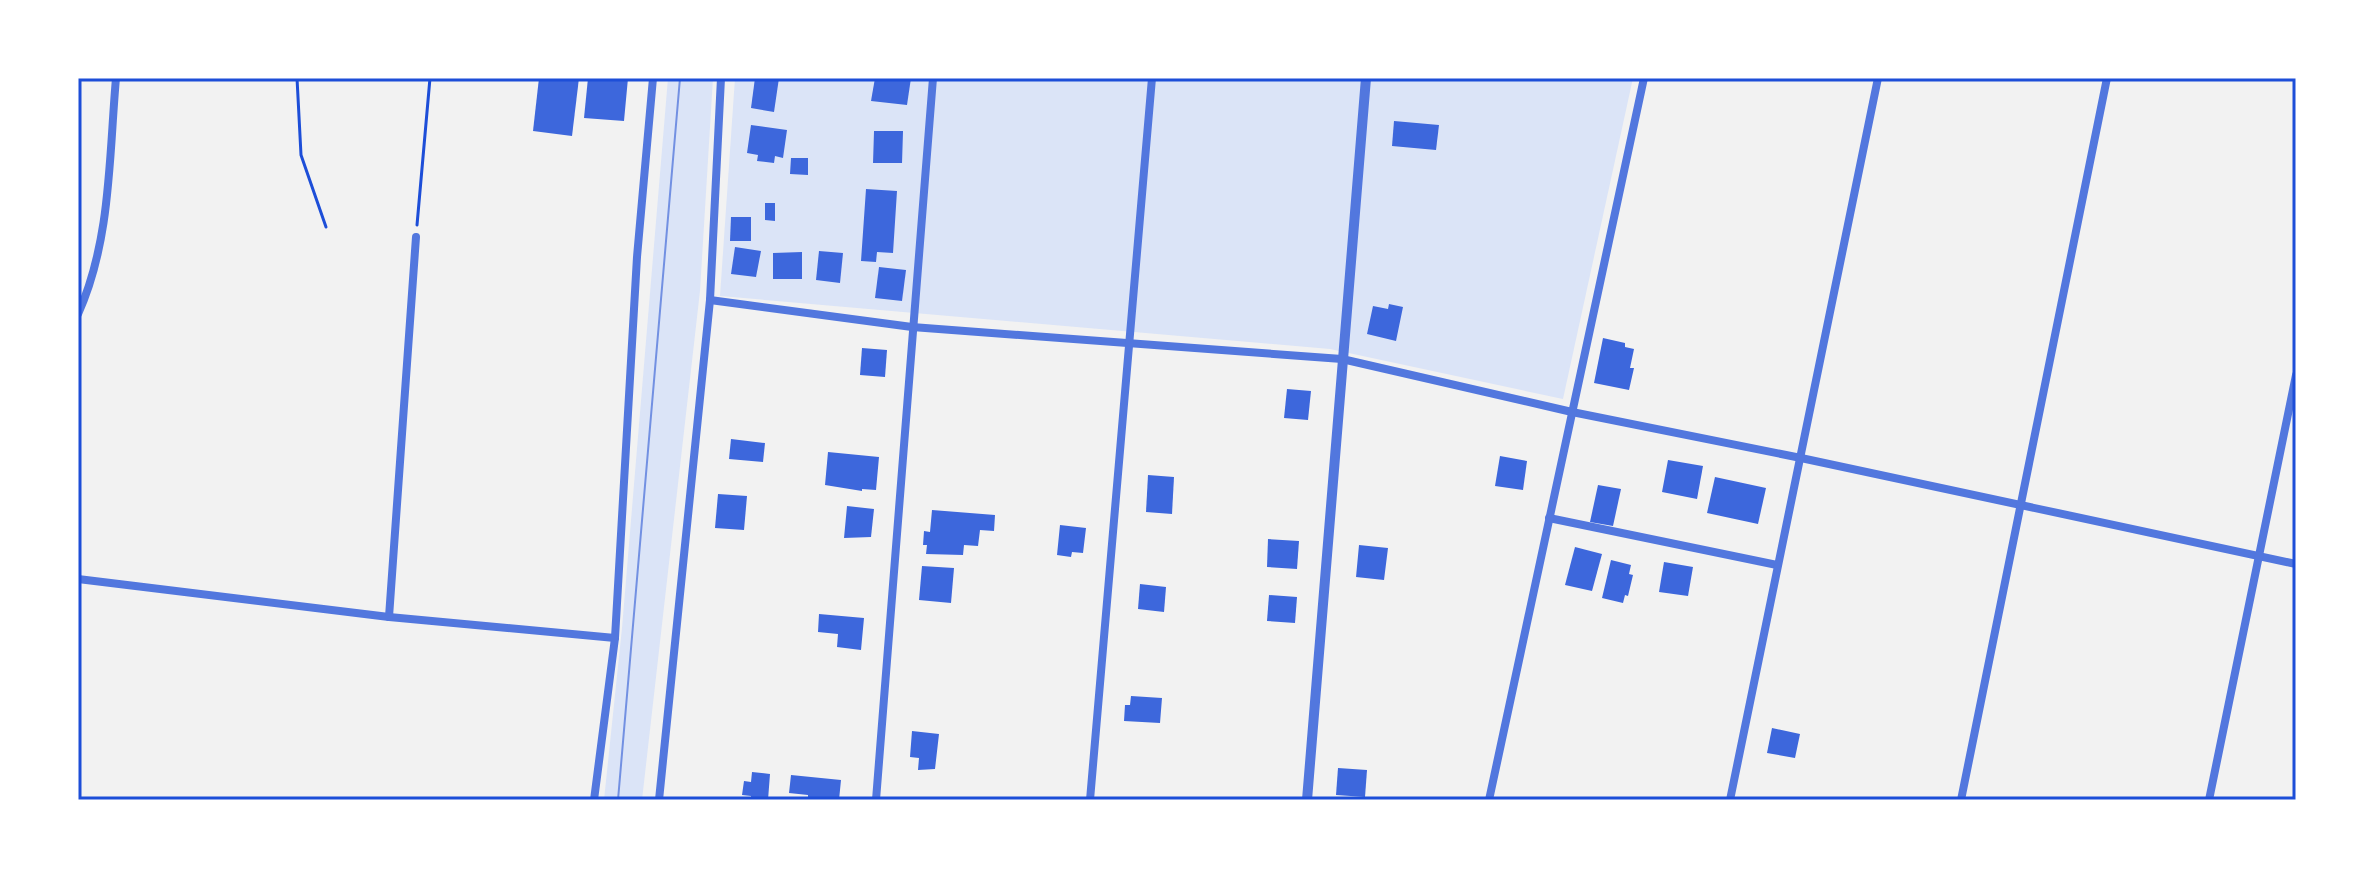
<svg xmlns="http://www.w3.org/2000/svg" width="2374" height="878" font-family="'Archivo Narrow',sans-serif">
	<rect width="100%" height="100%" fill="#f2f2f2"/>
	<g fill="#dbe4f7">
		<path d="M668,78H713L700,291L642,800H604L622,628Z"/>
		<path d="M735,78H1633L1563,399L1330,349L720,296Z"/>
	</g>
	<g fill="#3d67dc">
		<path d="M539,78H579L572,136L533,131Z"/>
		<path d="M588,78H628L624,121L584,118Z"/>
		<path d="M755,78H779L774,112L751,108Z"/>
		<path d="M875,78H911L907,105L871,101Z"/>
		<path d="M1394,121L1439,125L1436,150L1392,146Z"/>
		<path d="M751,125L787,130L783,158L775,156L774,163L757,161L758,155L747,153Z"/>
		<path d="M874,131H903L902,163H873Z"/>
		<path d="M791,158H808V175L790,174Z"/>
		<path d="M866,189L897,191L893,253L877,252L876,262L861,261Z"/>
		<path d="M765,203H775V221L765,220Z"/>
		<path d="M731,217H751V241H730Z"/>
		<path d="M735,247L761,251L756,277L731,274Z"/>
		<path d="M819,251L843,253L840,283L816,280Z"/>
		<path d="M802,252V279H773V253Z"/>
		<path d="M879,267L906,270L902,301L875,298Z"/>
		<path d="M1389,304L1403,307L1396,341L1367,334L1373,306L1388,309Z"/>
		<path d="M1603,338L1625,343V347L1634,349L1630,368H1634L1629,390L1594,383Z"/>
		<path d="M862,348L887,350L885,377L860,375Z"/>
		<path d="M1287,389L1311,391L1308,420L1284,418Z"/>
		<path d="M731,439L765,443L763,462L729,459Z"/>
		<path d="M828,452L879,457L876,490L862,489V491L825,485Z"/>
		<path d="M1500,456L1527,461L1523,490L1495,486Z"/>
		<path d="M1668,460L1703,466L1697,499L1662,492Z"/>
		<path d="M1148,475L1174,477L1172,514L1146,512Z"/>
		<path d="M1715,477L1766,488L1758,524L1707,513Z"/>
		<path d="M1598,485L1621,489L1613,526L1590,522Z"/>
		<path d="M718,494L747,496L744,530L715,528Z"/>
		<path d="M847,506L874,509L871,537L844,538Z"/>
		<path d="M932,510L995,515L994,531L980,530L978,546L964,545L963,555L926,554L927,545H923L924,531L930,532Z"/>
		<path d="M1060,525L1086,528L1083,553L1072,552L1071,557L1057,555Z"/>
		<path d="M1268,539L1299,541L1297,569L1267,567Z"/>
		<path d="M1359,545L1388,548L1384,580L1356,577Z"/>
		<path d="M1575,547L1602,554L1592,591L1565,585Z"/>
		<path d="M1611,560L1631,565L1629,574L1633,575L1628,596L1625,595L1623,603L1602,598Z"/>
		<path d="M1664,562L1693,567L1688,596L1659,592Z"/>
		<path d="M922,566L954,568L951,603L919,600Z"/>
		<path d="M1140,584L1166,587L1164,612L1138,609Z"/>
		<path d="M1269,595L1297,597L1295,623L1267,621Z"/>
		<path d="M819,614L864,618L861,650L837,647L838,634L818,632Z"/>
		<path d="M1131,696L1162,698L1160,723L1124,721L1125,705H1130Z"/>
		<path d="M1772,728L1800,734L1795,758L1767,753Z"/>
		<path d="M912,731L939,734L935,769L918,770L919,758L910,757Z"/>
		<path d="M1338,768L1367,770L1365,797L1336,795Z"/>
		<path d="M752,772L770,774L768,800H751V796L742,795L744,781L751,782Z"/>
		<path d="M791,775L841,780L839,800H808V795L789,793Z"/>
	</g>
	<g fill="none" stroke-linecap="round" stroke-linejoin="round">
		<g stroke="#1d4ed8" stroke-width="3">
			<path d="M297,78L301,155L326,227"/>
			<path d="M417,225L430,78"/>
		</g>
		<g stroke="#5277de" stroke-width="8">
			<path d="M710,300L912,327L1342,359L1572,412L1801,458L2296,564"/>
			<path d="M78,314C111,241 109,157 116,78"/>
			<path d="M1549,518L1777,565"/>
			<path d="M78,579L389,617L615,638"/>
			<path d="M389,617L416,237"/>
			<path d="M594,800L615,638L637,257L653,78"/>
			<path d="M659,800L710,300L721,78"/>
			<path d="M876,800L933,78"/>
			<path d="M1090,800L1152,78"/>
			<path d="M1489,800L1644,78"/>
			<path d="M1730,800L1878,78"/>
			<path d="M1961,800L2107,78"/>
			<path d="M2209,800L2296,375"/>
		</g>
		<path stroke="#5277de" stroke-width="10" d="M1307,800L1366,78"/>
		<path stroke="#7290e2" stroke-width="2" d="M618,800L680,78"/>
	</g>
	<rect width="2374" height="878" fill="none" stroke="#ffffff" stroke-width="160"/>
	<rect x="80" y="80" width="2214" height="718" fill="none" stroke="#1d4ed8" stroke-width="3"/>
</svg>
